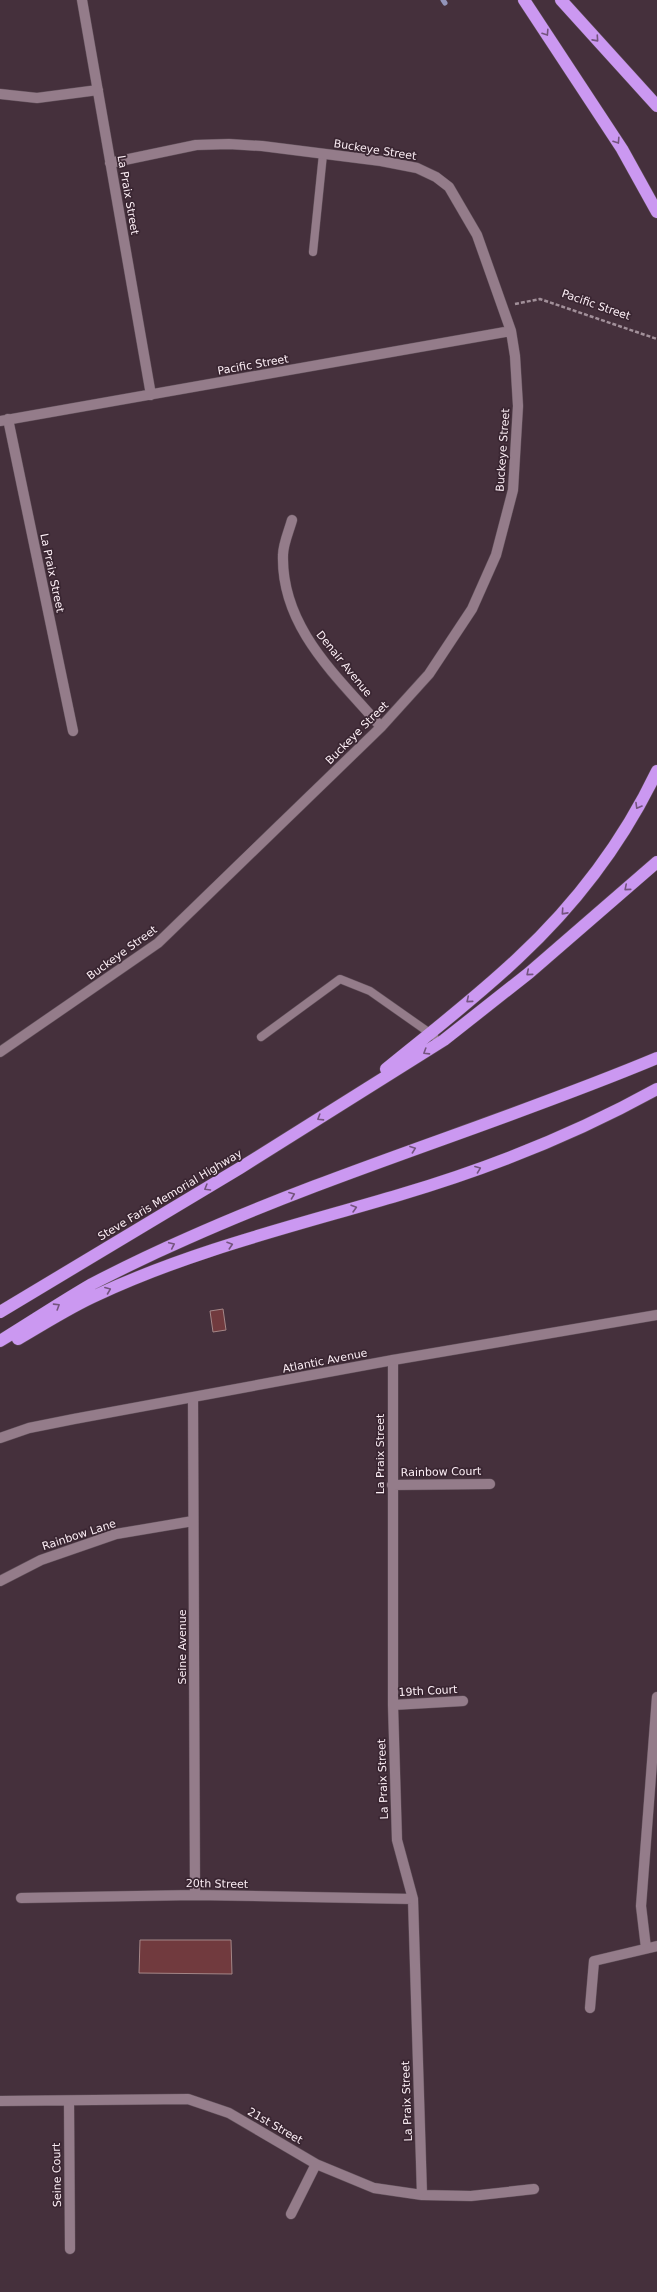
<svg xmlns="http://www.w3.org/2000/svg" width="657" height="2292" viewBox="0 0 657 2292" font-family="'DejaVu Sans',sans-serif">
<style>
.lines{fill:none;stroke-linecap:round;stroke-linejoin:round}
.stream{stroke:#9294b9;stroke-width:5}
.building{fill:#713a3e;stroke:#a48687}
.service-casing{stroke:#61505a;stroke-width:9}
.minor-casing{stroke:#61505a;stroke-width:11}
.tertiary-casing{stroke:#61505a;stroke-width:11}
.motorway-casing{stroke:#61505a;stroke-width:13}
.path{stroke:#a2909a;stroke-width:2.5;stroke-dasharray:4 2;stroke-linecap:butt}
.service{stroke:#947c8a;stroke-width:8}
.minor{stroke:#947c8a;stroke-width:10}
.tertiary{stroke:#947c8a;stroke-width:10}
.motorway{stroke:#cb98f1;stroke-width:12}
.oneway{stroke:#74547e}
.labels{text-anchor:middle;dominant-baseline:central;stroke-width:3.5;stroke-linejoin:round;paint-order:stroke}
.street-label{font-size:11px;fill:#fceef5;stroke:#3a2632}
</style>
<rect width="100%" height="100%" fill="#45303c"/>
<g class="lines">
<path class="stream" d="M443 0 445 3"/>
</g>
<path class="building" d="M223 1309 226 1330 213 1332 210 1311Z
M140 1940H231L232 1974 139 1973Z"/>
<g class="lines">
<defs>
<path id="service" d="M313 252 323 154
M261 1037 340 979 370 991 434 1036"/>
<path id="minor" d="M82 0 151 395
M0 94 37 98 98 90
M8 419 73 731
M0 421 511 331
M292 520C289 531 283 544 283 555 281 628 338 677 381 727
M0 1052 158 943 381 727 429 674 472 609 496 555 513 490 518 406 515 356 511 331 477 235 449 187 436 177 417 168 381 161 262 146 229 144 196 145 110 163
M393 1360V1705L397 1840 413 1899 422 2195
M193 1398 195 1895
M392 1485 490 1484
M0 1581 41 1560 116 1534 193 1521
M393 1705 463 1701
M21 1898 195 1895 413 1899
M646 1948 641 1906 657 1697
M590 2008 594 1961 657 1946
M0 2101 188 2099 229 2113 316 2164 374 2188 422 2195 471 2196 534 2189
M69 2101 70 2249
M291 2214 316 2164"/>
<path id="tertiary" d="M0 1438 29 1428 74 1419 393 1360 657 1315"/>
<path id="motorway" d="M524 0 622 149 657 212
M561 0 657 106
M386 1069C430 1033 477 997 518 958 575 905 623 842 657 771
M0 1312 240 1168 444 1040 529 973 657 862
M18 1339C44 1324 70 1307 97 1295 193 1250 298 1225 399 1195 487 1169 576 1134 657 1089
M0 1341C31 1322 61 1302 92 1284 123 1268 154 1253 186 1239 340 1170 502 1123 657 1058"/>
</defs>
<use href="#service" class="service-casing"/>
<use href="#minor" class="minor-casing"/>
<use href="#tertiary" class="tertiary-casing"/>
<use href="#motorway" class="motorway-casing"/>
<path class="path" d="M515 304 540 299 657 339"/>
<use href="#service" class="service"/>
<use href="#minor" class="minor"/>
<use href="#tertiary" class="tertiary"/>
<use href="#motorway" class="motorway"/>
</g>
<defs><path id="oneway-chevron" d="M-2-3.5L2.5 0L-2 3.5" fill="none" stroke-width="1.6" stroke-linecap="round" stroke-linejoin="round"/></defs>
<g class="oneway">
<use href="#oneway-chevron" transform="translate(546 33) rotate(57)"/>
<use href="#oneway-chevron" transform="translate(596 39) rotate(48)"/>
<use href="#oneway-chevron" transform="translate(617 141) rotate(57)"/>
<use href="#oneway-chevron" transform="translate(638 806) rotate(120)"/>
<use href="#oneway-chevron" transform="translate(627 888) rotate(139)"/>
<use href="#oneway-chevron" transform="translate(564 912) rotate(132)"/>
<use href="#oneway-chevron" transform="translate(529 973) rotate(140)"/>
<use href="#oneway-chevron" transform="translate(469 1000) rotate(140)"/>
<use href="#oneway-chevron" transform="translate(426 1052) rotate(148)"/>
<use href="#oneway-chevron" transform="translate(320 1118) rotate(148)"/>
<use href="#oneway-chevron" transform="translate(413 1149) rotate(-20)"/>
<use href="#oneway-chevron" transform="translate(478 1169) rotate(-21)"/>
<use href="#oneway-chevron" transform="translate(207 1188) rotate(149)"/>
<use href="#oneway-chevron" transform="translate(292 1195) rotate(-21)"/>
<use href="#oneway-chevron" transform="translate(354 1208) rotate(-16)"/>
<use href="#oneway-chevron" transform="translate(172 1245) rotate(-25)"/>
<use href="#oneway-chevron" transform="translate(230 1245) rotate(-18)"/>
<use href="#oneway-chevron" transform="translate(108 1290) rotate(-22)"/>
<use href="#oneway-chevron" transform="translate(57 1306) rotate(-32)"/>
</g>
<g class="labels">
<g class="street-label">
<text transform="translate(375 150) rotate(9)">Buckeye Street</text>
<text transform="translate(128 195) rotate(80)">La Praix Street</text>
<text transform="translate(596 305) rotate(19)">Pacific Street</text>
<text transform="translate(253 365) rotate(-10)">Pacific Street</text>
<text transform="translate(503 450) rotate(-86)">Buckeye Street</text>
<text transform="translate(52 573) rotate(78)">La Praix Street</text>
<text transform="translate(344 664) rotate(51)">Denair Avenue</text>
<text transform="translate(357 733) rotate(-45)">Buckeye Street</text>
<text transform="translate(122 953) rotate(-36)">Buckeye Street</text>
<text transform="translate(170 1195) rotate(-31)">Steve Faris Memorial Highway</text>
<text transform="translate(325 1361) rotate(-11)">Atlantic Avenue</text>
<text transform="translate(380 1454) rotate(-90)">La Praix Street</text>
<text transform="translate(441 1472) rotate(-1)">Rainbow Court</text>
<text transform="translate(79 1535) rotate(-18)">Rainbow Lane</text>
<text transform="translate(182 1647) rotate(-90)">Seine Avenue</text>
<text transform="translate(428 1691) rotate(-3)">19th Court</text>
<text transform="translate(383 1779) rotate(-92)">La Praix Street</text>
<text transform="translate(217 1884) rotate(1)">20th Street</text>
<text transform="translate(407 2101) rotate(-92)">La Praix Street</text>
<text transform="translate(275 2126) rotate(30)">21st Street</text>
<text transform="translate(57 2175) rotate(-91)">Seine Court</text>
</g>
</g>
</svg>
